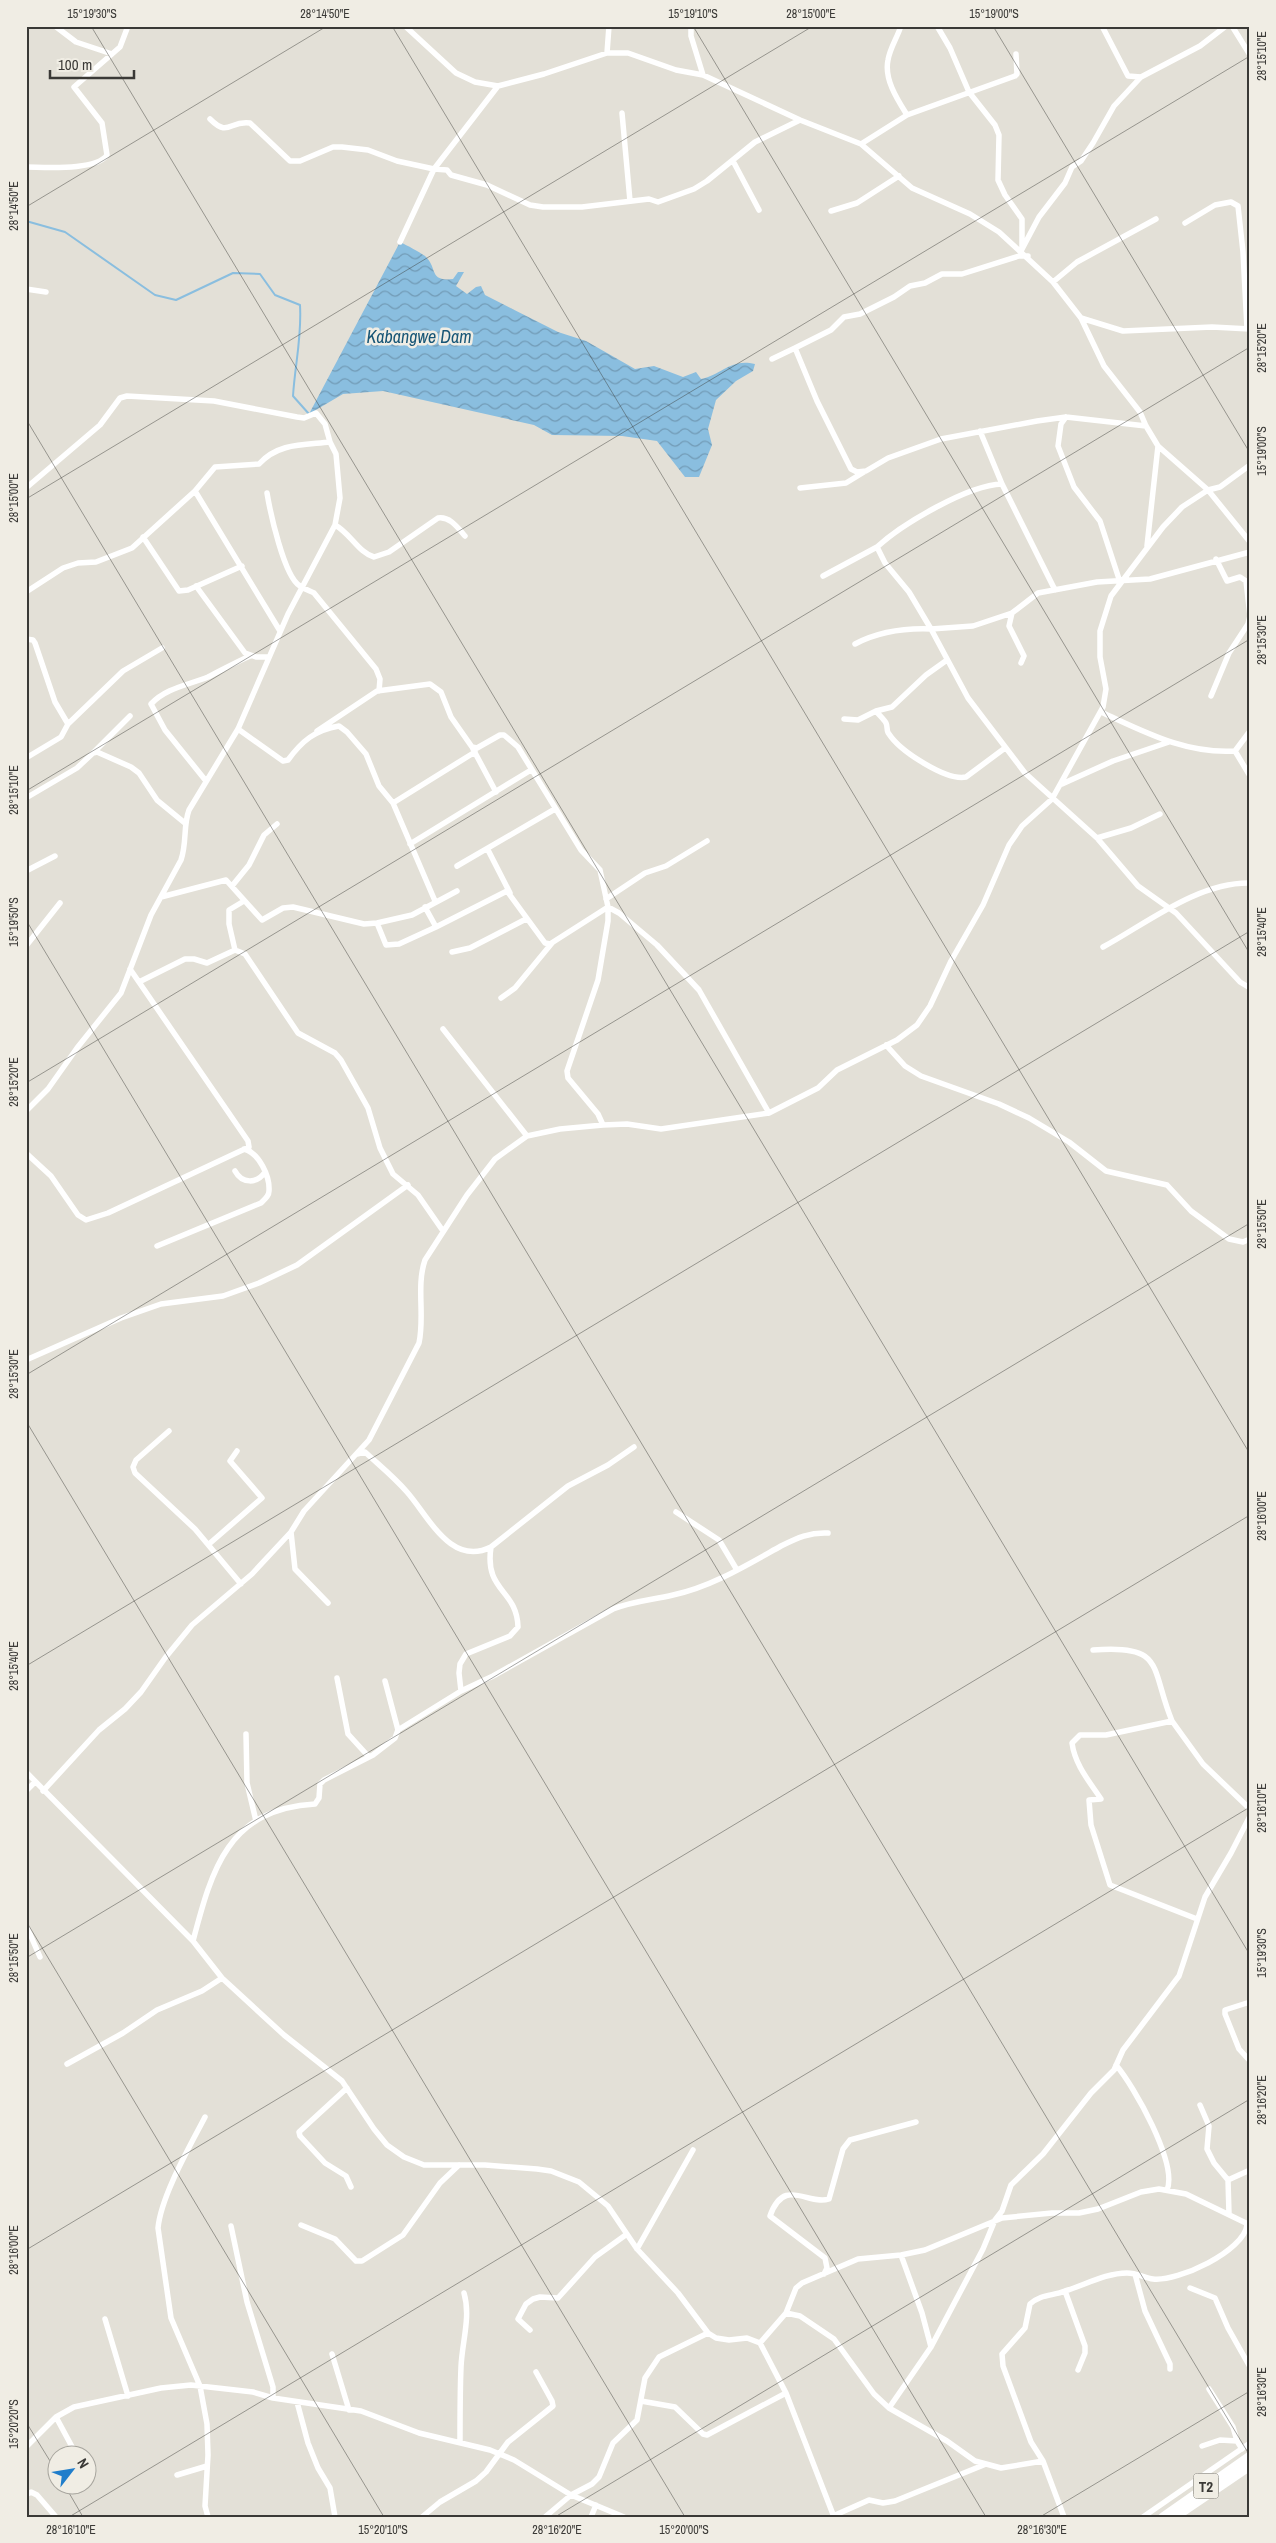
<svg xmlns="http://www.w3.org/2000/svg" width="1276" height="2543" viewBox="0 0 1276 2543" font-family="'Archivo Narrow',sans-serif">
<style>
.water{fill:url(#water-waves)}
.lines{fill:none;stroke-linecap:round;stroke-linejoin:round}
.stream{stroke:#8abedf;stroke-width:2}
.street{stroke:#fff;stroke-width:5.5}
.primary{stroke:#fff;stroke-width:9}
.ticks{fill:none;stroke:#3a3936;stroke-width:1;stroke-opacity:0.45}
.labels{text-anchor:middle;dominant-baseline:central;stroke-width:5;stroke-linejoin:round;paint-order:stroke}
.shield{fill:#f0ede4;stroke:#716f6a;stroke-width:1}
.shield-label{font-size:15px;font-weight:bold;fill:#3a3936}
.water-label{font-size:18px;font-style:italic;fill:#185676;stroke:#f0ede4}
.neatline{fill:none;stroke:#3a3936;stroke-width:2}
.ticks-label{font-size:12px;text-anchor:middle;fill:#3a3936}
</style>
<defs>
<pattern id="water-waves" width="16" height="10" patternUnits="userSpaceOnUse" patternTransform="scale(1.25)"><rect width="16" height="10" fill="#8abedf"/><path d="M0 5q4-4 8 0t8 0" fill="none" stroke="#729bb6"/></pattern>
</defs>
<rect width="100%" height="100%" fill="#e3e0d7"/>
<path class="water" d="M400 242C408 246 418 251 425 256 438 267 428 282 453 279L458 272H464L456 286 467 294 476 287 481 286 485 295 558 332 586 341 635 369 654 366 683 377 696 372 701 379C723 374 731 358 755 364L753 371 736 381 716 400 708 429 712 445 699 477H685L657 441 622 436 552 435 534 425 383 391 343 394 309 414Z"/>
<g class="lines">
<path class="stream" d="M26 221 65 232 155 295 176 300 233 273 260 274 275 295 300 305C302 337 295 364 293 396L309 414"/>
<path class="street" d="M55 26 76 42 112 54
M405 26 456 73 475 82 498 86 544 74 607 53H628L676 70 703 75 800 120 861 144 912 188 970 214 999 232 1053 282 1081 318 1104 366 1140 412 1146 426 1158 446 1208 490 1250 542
M691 26V36L703 75
M901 26C897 38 890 48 888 60 884 79 897 99 907 115
M937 26 950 48 969 92 995 125 999 135 998 180 1005 195 1022 219V249
M1102 26 1128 76 1141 77
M1232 26 1250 55
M607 53 609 26
M622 113 630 201
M210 119C229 138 229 120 250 123L290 161H300L333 147H342L368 150 397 161 434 169 447 170 451 175 487 185 530 205 543 207H582L649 199 658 202 694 189 707 181 755 142 800 120
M861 144 907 115 1015 76 1017 74 1016 54
M733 161 759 210
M26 167C45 167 96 171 107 155L102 123 74 87 120 47 128 26
M831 211 857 203 899 176
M1185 223 1215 205 1231 202 1238 206 1243 252 1247 328 1250 327
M400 242 434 169 498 86
M1021 251 1039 217 1065 183 1072 167 1081 161 1093 143 1114 106 1141 77 1200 46 1226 26
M1028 256H1019L962 274H942L925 283 910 286 894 297 860 314 844 317 831 330 795 348 817 401 851 469 857 472 866 471 888 458 941 439 1037 421 1066 417 1146 426
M1053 282 1077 262 1156 219
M26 289 46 292
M1081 318 1123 331 1212 327 1250 329
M772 359 795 348
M1066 417 1061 424 1058 446 1074 487 1100 521 1119 579
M980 431 1002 484 1055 590
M26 488 100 425 120 398 127 396 214 401 297 417 304 418 316 413 325 424 330 442 336 454 340 498 335 525 288 614 238 729 189 810C183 826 187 843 181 860L151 915 121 993 77 1048 48 1089 26 1111
M800 488 846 483 864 472
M195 491 280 631
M267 493C270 511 284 577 300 586 304 589 310 591 314 593L376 669 380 679 379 691
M335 525C350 533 359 553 374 557L389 552 438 518C450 516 458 528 465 536
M143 537 179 591 188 590 242 566
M1147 546 1158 446
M1250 552 1150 579 1097 582 1038 593 1012 613 973 626 931 629 968 698 1025 773 1097 838 1138 886 1176 913 1240 982 1250 988
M1216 559 1227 581 1240 577 1246 581 1250 616
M823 576 877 547
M196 586 245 653 256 657H269
M26 592 63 568 78 563 96 562 132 548 195 491 215 467 259 464C278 443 303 445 330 442
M1012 613 1009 626 1024 656 1021 663
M26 639 33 640 35 643 55 702 68 724 61 737 26 758
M855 644C878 632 905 628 931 629L909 592 885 563 877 547C902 524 968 485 1002 484
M947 660 926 675 892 707 876 711C879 715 884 719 886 723 888 727 886 731 889 734 900 751 946 781 966 777L1005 748
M1211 696 1229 653 1248 624 1250 616
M1101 712C1145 732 1185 754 1235 751L1250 731
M844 719 858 720 876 711
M68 724 123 671 162 648
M238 729 283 761 288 760C302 741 315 730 339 726L347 732 366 754 379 786 393 803 435 901
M317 731 377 691 430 684 441 692 451 717 472 747 477 748 500 735H504L518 747 581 850 600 870 608 907V921L598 980 567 1071 568 1078 598 1114 603 1125
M473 749 496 792
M1235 751 1250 776
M93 753 130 716
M206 781 165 730 151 704C166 688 188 685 208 677 222 670 236 662 250 656
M1062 784 1113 761 1169 742
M26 798 77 768 93 753 97 752 131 767 139 773 157 800 185 823
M393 803 475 752
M1097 838 1131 828 1160 814
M410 844 531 770
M488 850 510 893
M457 866 555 809
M26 871 55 856
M232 886 249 865 264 835 277 824
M161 897 226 880 262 920 283 908 293 907 364 924 377 923 412 915 457 891
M606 899 645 873 666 866 707 841
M425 907 436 927
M377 923 386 945 399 944 436 927 507 891 545 943 550 944 608 907 619 913 657 945 699 990 769 1113
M26 946 60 903
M1103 947C1147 923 1198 882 1250 883
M235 950 229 924V910L244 901
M452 952 470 948 526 919
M139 982 185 959H194L207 963 235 950 245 954 298 1033 335 1053 341 1060 368 1108 380 1148 393 1174 418 1195 443 1231
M501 998 515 988 552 943
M443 1029 527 1136
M886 1045 905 1066 921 1076 999 1104 1029 1118 1069 1142 1106 1171 1167 1185 1191 1211 1229 1239 1243 1242 1250 1239
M26 1153 51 1176 78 1215 86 1220 108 1213 249 1147 248 1141 130 969
M235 1171C242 1184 257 1184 265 1172
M157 1246 261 1203C265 1199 269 1196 269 1191 270 1176 259 1153 244 1149
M26 1360 121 1318 161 1304 223 1296 259 1283 297 1265 408 1185
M169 1431 136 1460 133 1467 135 1473 195 1529 241 1584
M357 1454 365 1452C379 1465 394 1477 407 1492 429 1517 451 1567 491 1547L568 1486 608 1465 634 1447
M676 1512 719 1540 737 1570
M291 1532 295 1569 328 1603
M209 1544 262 1498 230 1461 237 1451
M1093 1650C1166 1644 1150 1668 1172 1721
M337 1678 348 1734 369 1757
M385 1681 398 1730
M461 1691 459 1673 460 1664 466 1654 510 1636 518 1627C517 1589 484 1592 491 1547
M246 1734 247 1783 256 1821
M26 1772 193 1941 222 1978 284 2035 342 2081 374 2129 387 2145 404 2157 424 2165H485L537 2169 551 2171 579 2182 608 2206 637 2249 678 2293 708 2333 716 2338 729 2340 747 2338 760 2343 786 2393 834 2517
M26 1791 35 1782
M43 1791 99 1730 125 1709 141 1692 165 1658 192 1625 252 1574 291 1532 304 1511 369 1440 419 1343C425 1316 416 1286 425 1260L467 1195 495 1159 527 1136 560 1129 603 1125 627 1124 661 1129 769 1113 818 1088 837 1070 897 1040 917 1025 930 1006 951 961 983 905 1009 845 1022 826 1052 799 1103 707 1106 689 1100 657V631L1111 596 1163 527 1182 507 1208 490 1220 487 1250 465
M1197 1919 1110 1885 1091 1825 1089 1800 1101 1799C1089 1781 1075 1765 1072 1743L1080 1735H1106L1172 1721 1203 1764 1250 1809
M26 1925 40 1957
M193 1941C212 1869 228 1809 315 1804L319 1798 320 1784 324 1780 373 1755 395 1738 398 1730 461 1691 493 1676 613 1609C633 1601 652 1600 673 1595 711 1587 747 1565 781 1546 797 1538 810 1532 828 1533
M1250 2002 1225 2010V2014L1239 2049 1250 2061
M67 2064 123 2033 157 2010 202 1991 222 1978
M1116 2065C1134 2086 1178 2164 1167 2190
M347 2088 299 2132 300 2136 325 2163 346 2176 351 2187
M1200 2105 1209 2126 1207 2149 1214 2163 1228 2180 1229 2214
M205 2117C190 2146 161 2196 158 2228L171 2318 200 2386 207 2424 208 2455 205 2506 208 2517
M1228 2180 1250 2170
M301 2225 335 2239 356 2261H362L403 2235 440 2183 459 2165
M231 2226 247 2302 273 2387V2398
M637 2249 693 2150
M901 2255 922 2313 931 2347
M824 2274 827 2268 825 2258 770 2216C784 2176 808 2206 829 2199L843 2149 850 2140 916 2122
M1135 2274 1145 2311 1170 2364V2369
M1190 2288 1215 2298 1228 2328 1250 2367
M1065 2291 1085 2346V2353L1078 2370
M786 2313 800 2316 834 2339 874 2394 889 2408 947 2441 975 2461 1001 2468 1043 2461
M105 2319 128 2396
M530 2330 518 2319 526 2304 533 2299 540 2297 558 2298 595 2257 627 2234
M760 2343 786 2313 796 2288 802 2283 858 2259 901 2255 925 2250 1002 2218 1052 2213H1079L1098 2209 1141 2192 1159 2189 1186 2194 1250 2225
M332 2354 349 2410
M1209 2389 1233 2427 1237 2441
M641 2401 675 2407 703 2434 707 2435 786 2393
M297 2402 308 2443 318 2468 330 2488 335 2517
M889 2408 931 2347 983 2249 995 2220 1002 2211 1011 2185 1043 2154 1091 2093 1114 2070 1123 2050 1179 1976 1205 1897 1231 1853 1250 1816
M56 2417 77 2456
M460 2441C460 2417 460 2392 461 2367 462 2342 471 2317 464 2293
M1202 2446 1220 2440 1237 2441 1242 2449
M26 2447 56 2417 74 2407 161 2388 191 2385 253 2392 273 2398 361 2411 419 2433 490 2450 514 2460 571 2495 624 2517
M88 2469 92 2473
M177 2475 207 2466
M26 2495 31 2492 37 2495 56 2517
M833 2516 869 2500 883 2503 895 2501 986 2464
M422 2517 440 2502 476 2481 486 2472 508 2442 553 2406 552 2401 536 2372
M545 2517 571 2495 592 2484 599 2477 613 2443 637 2420 645 2378 659 2357 708 2333
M591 2517 596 2505
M1064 2517 1043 2461 1031 2442 1003 2366 1002 2354 1025 2328 1030 2304C1041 2294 1053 2296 1065 2291 1085 2285 1106 2273 1127 2273 1137 2273 1145 2278 1153 2279 1178 2282 1244 2251 1247 2225
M1143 2517 1250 2443"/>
<path class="primary" d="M1163 2517 1250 2456
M1175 2517 1250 2466"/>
</g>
<path class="ticks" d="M91 26 1250 1955M392 26 1250 1454M693 26 1250 954M993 26 1250 453M26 207 327 26M26 419 1250 2456M26 499 813 26M26 791 1250 56M26 920 986 2517M26 1083 1250 347M26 1375 1250 639M26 1421 685 2517M26 1666 1250 931M26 1921 384 2517M26 1958 1250 1223M26 2250 1250 1515M26 2422 58 2474M65 2486 83 2517M69 2517 1250 1807M555 2517 1250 2099M1040 2517 1250 2391"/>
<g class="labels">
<rect class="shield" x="1193.5" y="2473.5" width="25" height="25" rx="4"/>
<g class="shield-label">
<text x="1206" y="2486">T2</text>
</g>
<g class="water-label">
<text x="419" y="336">Kabangwe Dam</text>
</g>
</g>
<rect width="1276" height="2543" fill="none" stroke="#f0ede4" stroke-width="55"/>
<g transform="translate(72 2470) rotate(59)"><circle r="24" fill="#f0ede4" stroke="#a7a59e"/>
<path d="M0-4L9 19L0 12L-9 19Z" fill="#207ecb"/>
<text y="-8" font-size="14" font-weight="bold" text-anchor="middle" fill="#3a3936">N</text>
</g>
<path d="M50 70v8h84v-8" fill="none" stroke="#3a3936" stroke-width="2.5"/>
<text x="58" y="70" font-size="15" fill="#3a3936" stroke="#f0ede4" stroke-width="4" paint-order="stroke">100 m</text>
<rect x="28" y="28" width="1220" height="2488" class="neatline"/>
<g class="ticks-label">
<text x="92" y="18">15°19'30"S</text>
<text x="325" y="18">28°14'50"E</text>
<text x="693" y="18">15°19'10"S</text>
<text x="811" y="18">28°15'00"E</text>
<text x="994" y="18">15°19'00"S</text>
<text transform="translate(1262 56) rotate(-90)" y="4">28°15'10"E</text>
<text transform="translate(14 206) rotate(-90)" y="4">28°14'50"E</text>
<text transform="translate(1262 348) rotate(-90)" y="4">28°15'20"E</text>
<text transform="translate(1262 451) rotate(-90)" y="4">15°19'00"S</text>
<text transform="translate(14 498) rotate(-90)" y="4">28°15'00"E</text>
<text transform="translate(1262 640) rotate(-90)" y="4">28°15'30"E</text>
<text transform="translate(14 790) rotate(-90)" y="4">28°15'10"E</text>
<text transform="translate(14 922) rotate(-90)" y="4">15°19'50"S</text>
<text transform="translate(1262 932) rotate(-90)" y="4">28°15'40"E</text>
<text transform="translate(14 1082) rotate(-90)" y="4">28°15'20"E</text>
<text transform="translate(1262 1224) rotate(-90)" y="4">28°15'50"E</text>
<text transform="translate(14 1374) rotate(-90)" y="4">28°15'30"E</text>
<text transform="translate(1262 1516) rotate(-90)" y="4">28°16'00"E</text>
<text transform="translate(14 1666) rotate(-90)" y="4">28°15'40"E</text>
<text transform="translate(1262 1808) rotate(-90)" y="4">28°16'10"E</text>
<text transform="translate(1262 1953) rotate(-90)" y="4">15°19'30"S</text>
<text transform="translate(14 1958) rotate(-90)" y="4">28°15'50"E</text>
<text transform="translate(1262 2100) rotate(-90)" y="4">28°16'20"E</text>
<text transform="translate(14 2250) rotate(-90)" y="4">28°16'00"E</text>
<text transform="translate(1262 2392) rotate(-90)" y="4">28°16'30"E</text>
<text transform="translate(14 2424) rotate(-90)" y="4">15°20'20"S</text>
<text x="71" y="2534">28°16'10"E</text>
<text x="383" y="2534">15°20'10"S</text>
<text x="557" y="2534">28°16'20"E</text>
<text x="684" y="2534">15°20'00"S</text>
<text x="1042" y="2534">28°16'30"E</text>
</g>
</svg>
